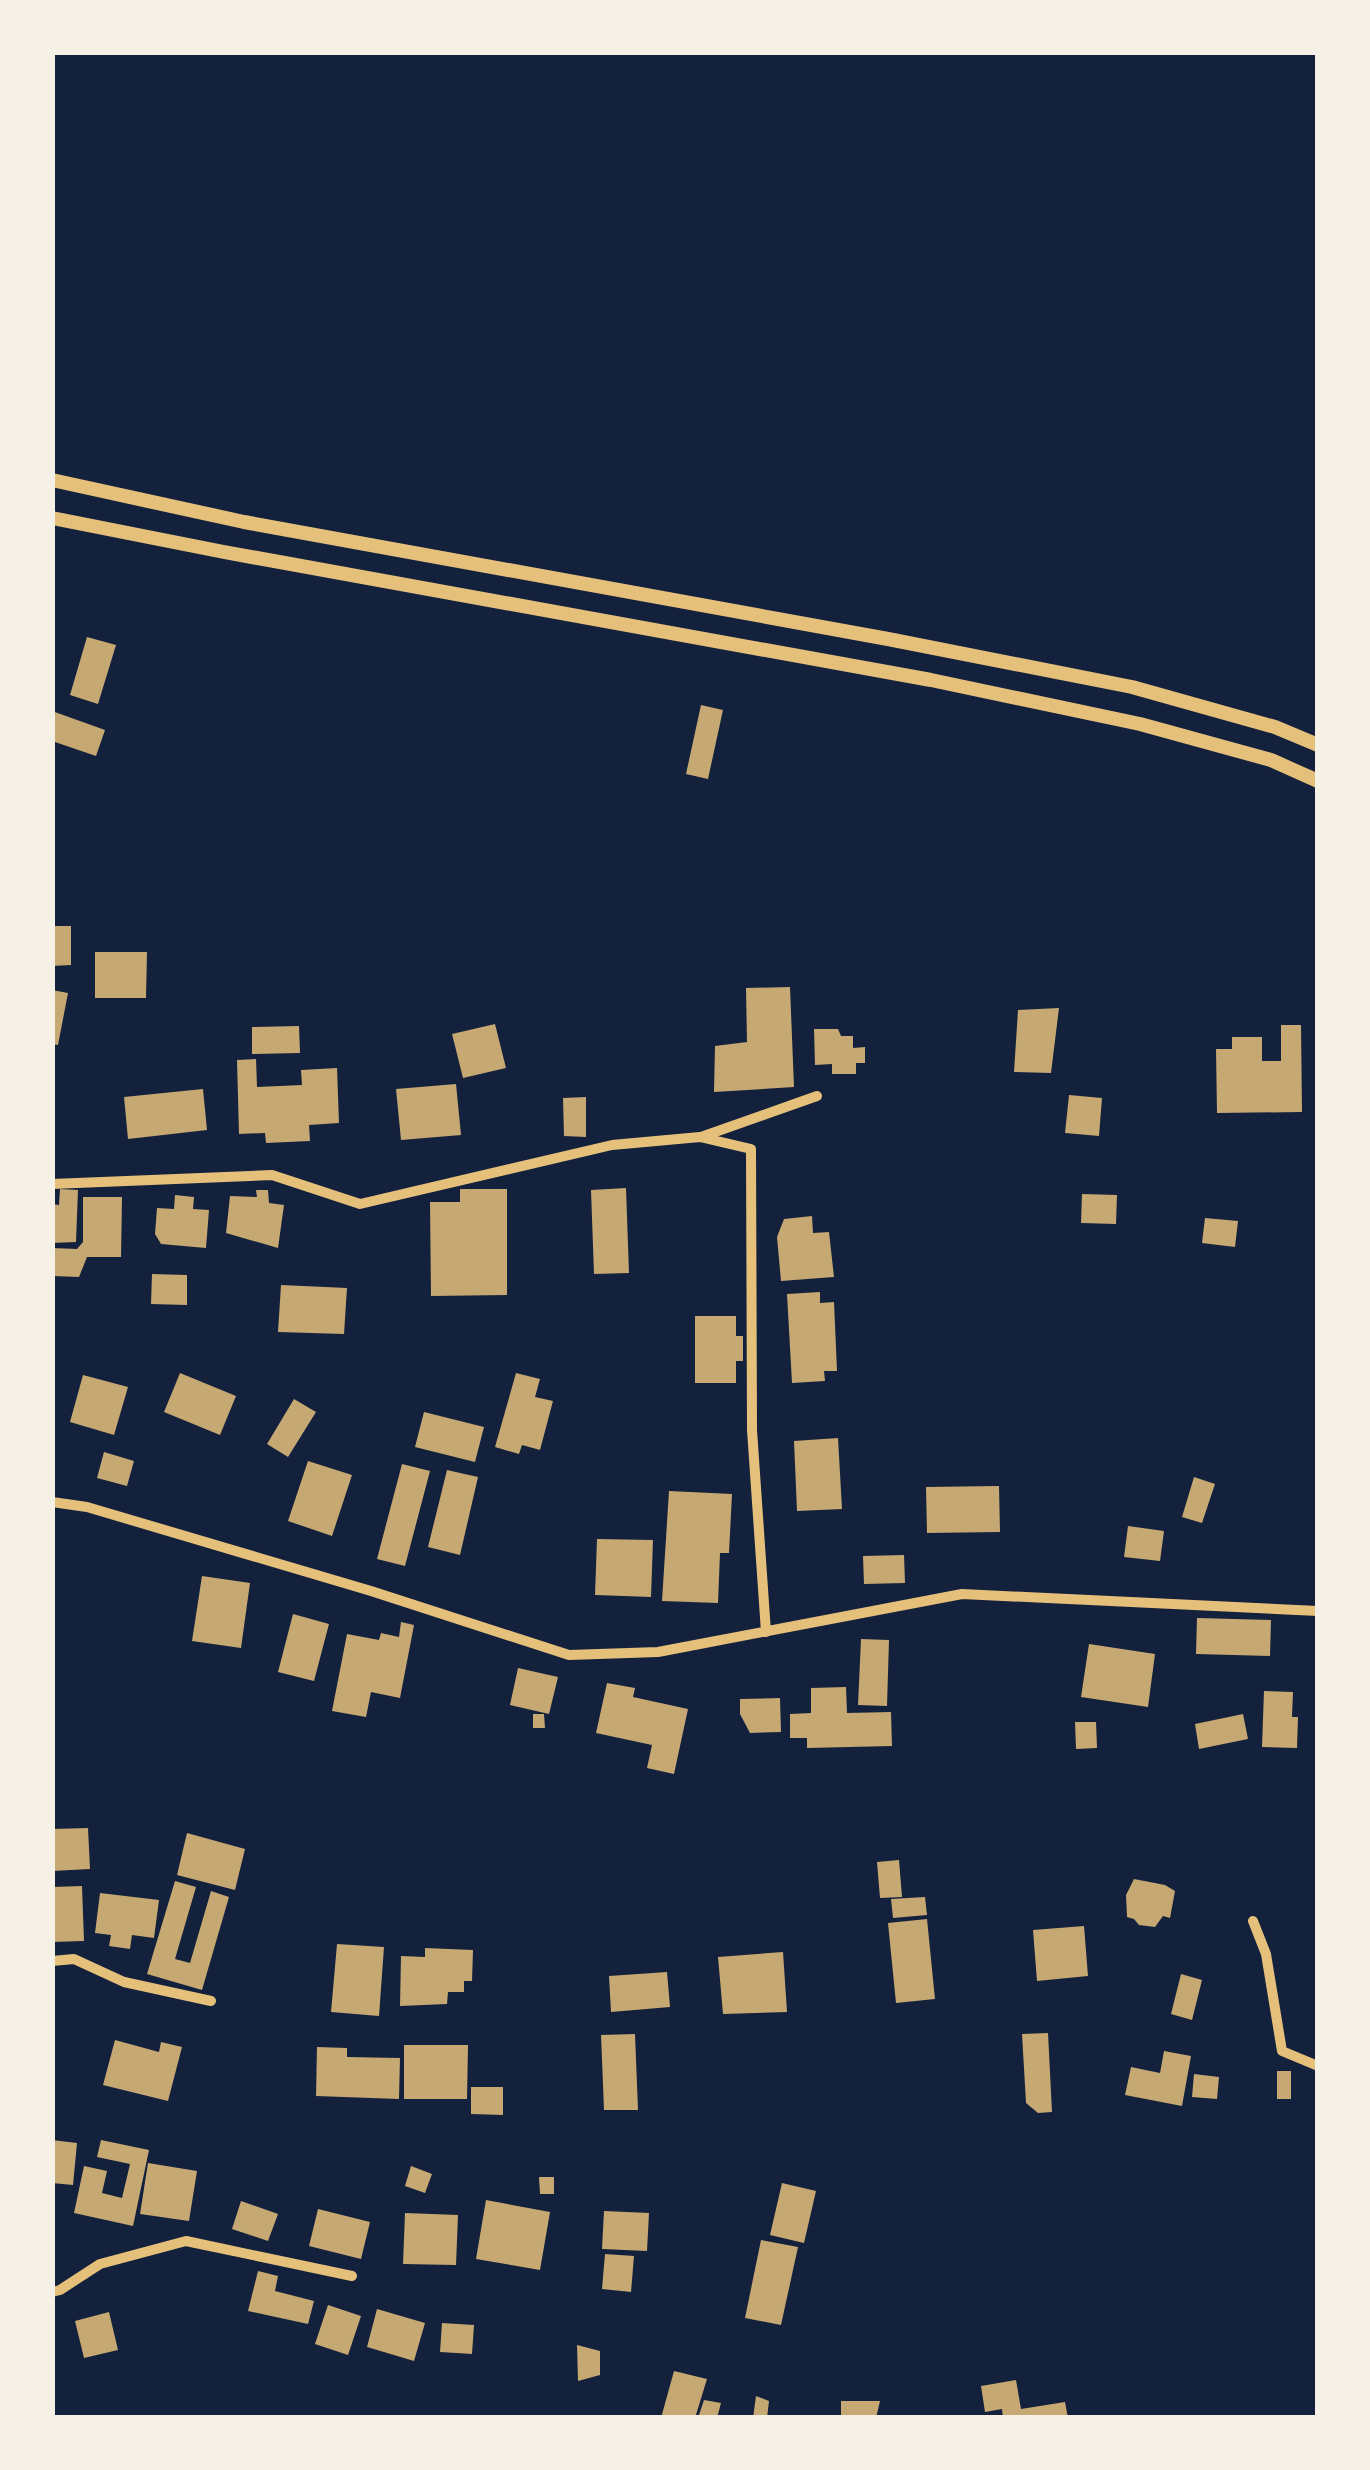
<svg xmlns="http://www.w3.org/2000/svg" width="1370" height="2470" viewBox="0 0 1370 2470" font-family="Manrope,sans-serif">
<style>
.building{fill:#c6a872}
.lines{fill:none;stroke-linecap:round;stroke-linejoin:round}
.minor{stroke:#e5c07b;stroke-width:10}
.secondary{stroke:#e5c07b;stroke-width:14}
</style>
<rect width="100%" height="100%" fill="#14213d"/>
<path class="building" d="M87 637 116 645 98 704 70 695Z
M701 705 723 710 708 779 686 774Z
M52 711 105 730 96 756 52 741Z
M52 926H71V965L52 966Z
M95 952H147L146 998H95Z
M790 987 794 1087 714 1092 715 1046 747 1042 746 988Z
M52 990 68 993 58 1045 52 1044Z
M1059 1008 1051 1073 1014 1072 1018 1010Z
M495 1024 506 1068 463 1078 452 1034Z
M1281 1025H1301L1302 1112 1217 1113 1216 1049H1232V1037H1262V1061H1281Z
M299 1026 300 1053 252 1054V1027Z
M814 1029H838L841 1036H853V1048L865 1047V1063H856V1074H832V1064L815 1065Z
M256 1059 257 1087 302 1085 301 1070 337 1068 339 1123 309 1125 310 1141 266 1143 265 1133 239 1134 237 1060Z
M456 1084 461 1135 401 1140 396 1089Z
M203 1089 207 1130 128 1139 124 1097Z
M1069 1095 1102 1098 1099 1136 1065 1133Z
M586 1097V1137L564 1136 563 1098Z
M626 1188 629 1273 594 1274 591 1190Z
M60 1189 78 1190 76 1242 52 1243V1204L59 1205Z
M460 1189H507V1295L431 1296 430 1202H460Z
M256 1190H268L269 1203 284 1205 278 1248 226 1233 230 1196 257 1197Z
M1082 1194 1117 1195 1116 1224 1081 1223Z
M175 1195 194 1197 193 1209 209 1210 206 1248 161 1244 155 1234 157 1208 174 1209Z
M83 1197H122L121 1257H87L79 1277 52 1276V1248L77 1249 83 1242Z
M812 1216 813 1233 829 1232 834 1277 781 1281 777 1237 784 1219Z
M1205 1218 1238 1221 1235 1247 1202 1243Z
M152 1274 187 1275V1305L151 1304Z
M281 1285 347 1288 344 1334 278 1332Z
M820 1292V1303L834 1302 837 1371H824L825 1381 792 1383 787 1294Z
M695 1316H736V1336H743V1361H736V1383H695Z
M180 1373 236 1396 220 1435 164 1412Z
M516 1373 540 1379 535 1397 553 1401 540 1450 522 1445 519 1454 495 1447Z
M83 1375 128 1387 114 1435 70 1422Z
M294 1399 316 1412 288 1457 267 1444Z
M424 1412 484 1427 475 1462 415 1447Z
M838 1438 842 1509 797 1511 794 1441Z
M104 1452 134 1461 127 1486 97 1478Z
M308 1461 352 1475 332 1536 288 1521Z
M402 1464 430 1471 405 1566 377 1559Z
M447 1470 478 1477 460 1555 428 1547Z
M1194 1477 1215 1484 1202 1523 1182 1517Z
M999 1486 1000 1532 927 1533 926 1487Z
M669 1491 732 1494 729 1553H720L718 1603 662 1601Z
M1128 1526 1164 1531 1160 1561 1124 1557Z
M597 1539 653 1540 651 1597 595 1595Z
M904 1555 905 1583 864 1584 863 1556Z
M202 1576 250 1583 241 1648 192 1641Z
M293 1614 329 1624 314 1681 278 1672Z
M1197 1618 1271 1620 1270 1656 1196 1654Z
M401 1622 414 1625 400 1698 371 1692 366 1717 332 1711 347 1634 379 1640 381 1633 399 1637Z
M861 1639 889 1640 887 1706 858 1705Z
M1089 1644 1155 1654 1148 1707 1081 1697Z
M518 1668 558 1677 549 1714 510 1705Z
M607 1683 635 1688 633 1697 688 1709 674 1774 647 1768 652 1745 596 1733Z
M846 1687 847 1713 891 1712 892 1746 807 1748V1738H790V1714L811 1713V1688Z
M1264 1691 1293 1692 1292 1717H1298L1297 1748 1262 1747Z
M780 1698 781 1732 750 1733 740 1714V1699Z
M533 1714H544L545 1728H533Z
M1243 1714 1248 1739 1199 1749 1195 1724Z
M1075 1722H1096L1097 1748 1076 1749Z
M88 1828 90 1869 52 1871V1829Z
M187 1833 245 1849 235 1890 177 1875Z
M899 1860 902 1897 880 1898 877 1862Z
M1134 1879 1165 1885 1175 1891 1170 1918 1163 1916 1155 1927 1139 1925 1134 1919 1127 1917 1126 1895Z
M175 1881 196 1887 175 1959 190 1963 211 1891 229 1897 202 1990 147 1974Z
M82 1886 84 1941 52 1942V1887Z
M100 1893 159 1900 154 1938 132 1935 130 1949 109 1946 111 1935 95 1933Z
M925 1897 927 1915 893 1918 891 1899Z
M927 1919 935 1999 896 2003 888 1923Z
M1084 1926 1088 1976 1037 1981 1033 1930Z
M337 1944 384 1947 379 2016 331 2012Z
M425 1948 473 1950 472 1981H464V1992H448L447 2004 400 2006 401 1956 425 1957Z
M783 1952 787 2012 723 2014 718 1957Z
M667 1972 670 2007 611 2012 609 1976Z
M1181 1974 1202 1980 1192 2020 1171 2014Z
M1048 2033 1052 2112 1038 2113 1026 2103 1022 2034Z
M635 2034 638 2110H604L601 2035Z
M115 2040 159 2052 161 2042 182 2047 168 2101 103 2085Z
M404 2045H468L467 2099H404Z
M317 2047 347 2048V2057L400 2058 399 2099 316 2096Z
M1164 2051 1191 2056 1182 2106 1125 2095 1131 2067 1160 2073Z
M1277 2071H1291V2099H1277Z
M1194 2074 1219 2077 1217 2099 1192 2097Z
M471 2087H503V2115L471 2114Z
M52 2140 77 2143 73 2185 52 2183Z
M101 2140 149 2150 133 2226 74 2213 84 2166 107 2171 102 2193 122 2198 130 2164 97 2157Z
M148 2163 197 2171 189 2221 140 2214Z
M411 2166 432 2174 425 2193 405 2186Z
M539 2177H554V2194H540Z
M782 2183 816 2191 804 2243 770 2235Z
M486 2200 550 2212 540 2270 476 2259Z
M241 2201 278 2214 268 2241 232 2229Z
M318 2209 370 2222 361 2259 309 2246Z
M604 2211 649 2213 647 2251 602 2249Z
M405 2213 458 2215 456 2265 403 2264Z
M761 2240 798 2247 781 2325 745 2318Z
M605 2254 634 2256 631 2292 602 2289Z
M258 2271 278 2276 275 2291 314 2301 308 2324 248 2311Z
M328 2305 361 2316 348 2355 315 2344Z
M377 2309 425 2323 414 2361 367 2347Z
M109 2312 118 2350 84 2358 75 2321Z
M442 2323 474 2325 472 2354 440 2352Z
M577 2345 600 2351V2375L578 2381Z
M674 2371 707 2379 695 2418H661Z
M1016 2380 1021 2409 1065 2402 1068 2418H1003L1002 2409 985 2412 981 2386Z
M756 2396 769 2401 767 2418H753Z
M704 2400 721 2403 717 2418H698Z
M841 2401H880L876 2418H841Z"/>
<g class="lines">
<path class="minor" d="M701 1137 817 1096
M52 1184 272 1175 360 1204 612 1145 700 1137 751 1149 752 1430 766 1632
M52 1502 87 1507 371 1591 569 1655 658 1652 962 1594 1318 1611
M1253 1921 1266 1954 1282 2051 1318 2066
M52 1961 74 1959 124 1982 211 2001
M52 2292 60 2290 100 2264 186 2241 352 2276"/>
<path class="secondary" d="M52 480 244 522 888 639 1132 687 1275 727 1318 745
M52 518 224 552 931 680 1140 724 1271 760 1318 781"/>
</g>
<rect width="1370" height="2470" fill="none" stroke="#f6f1e7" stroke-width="110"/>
</svg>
